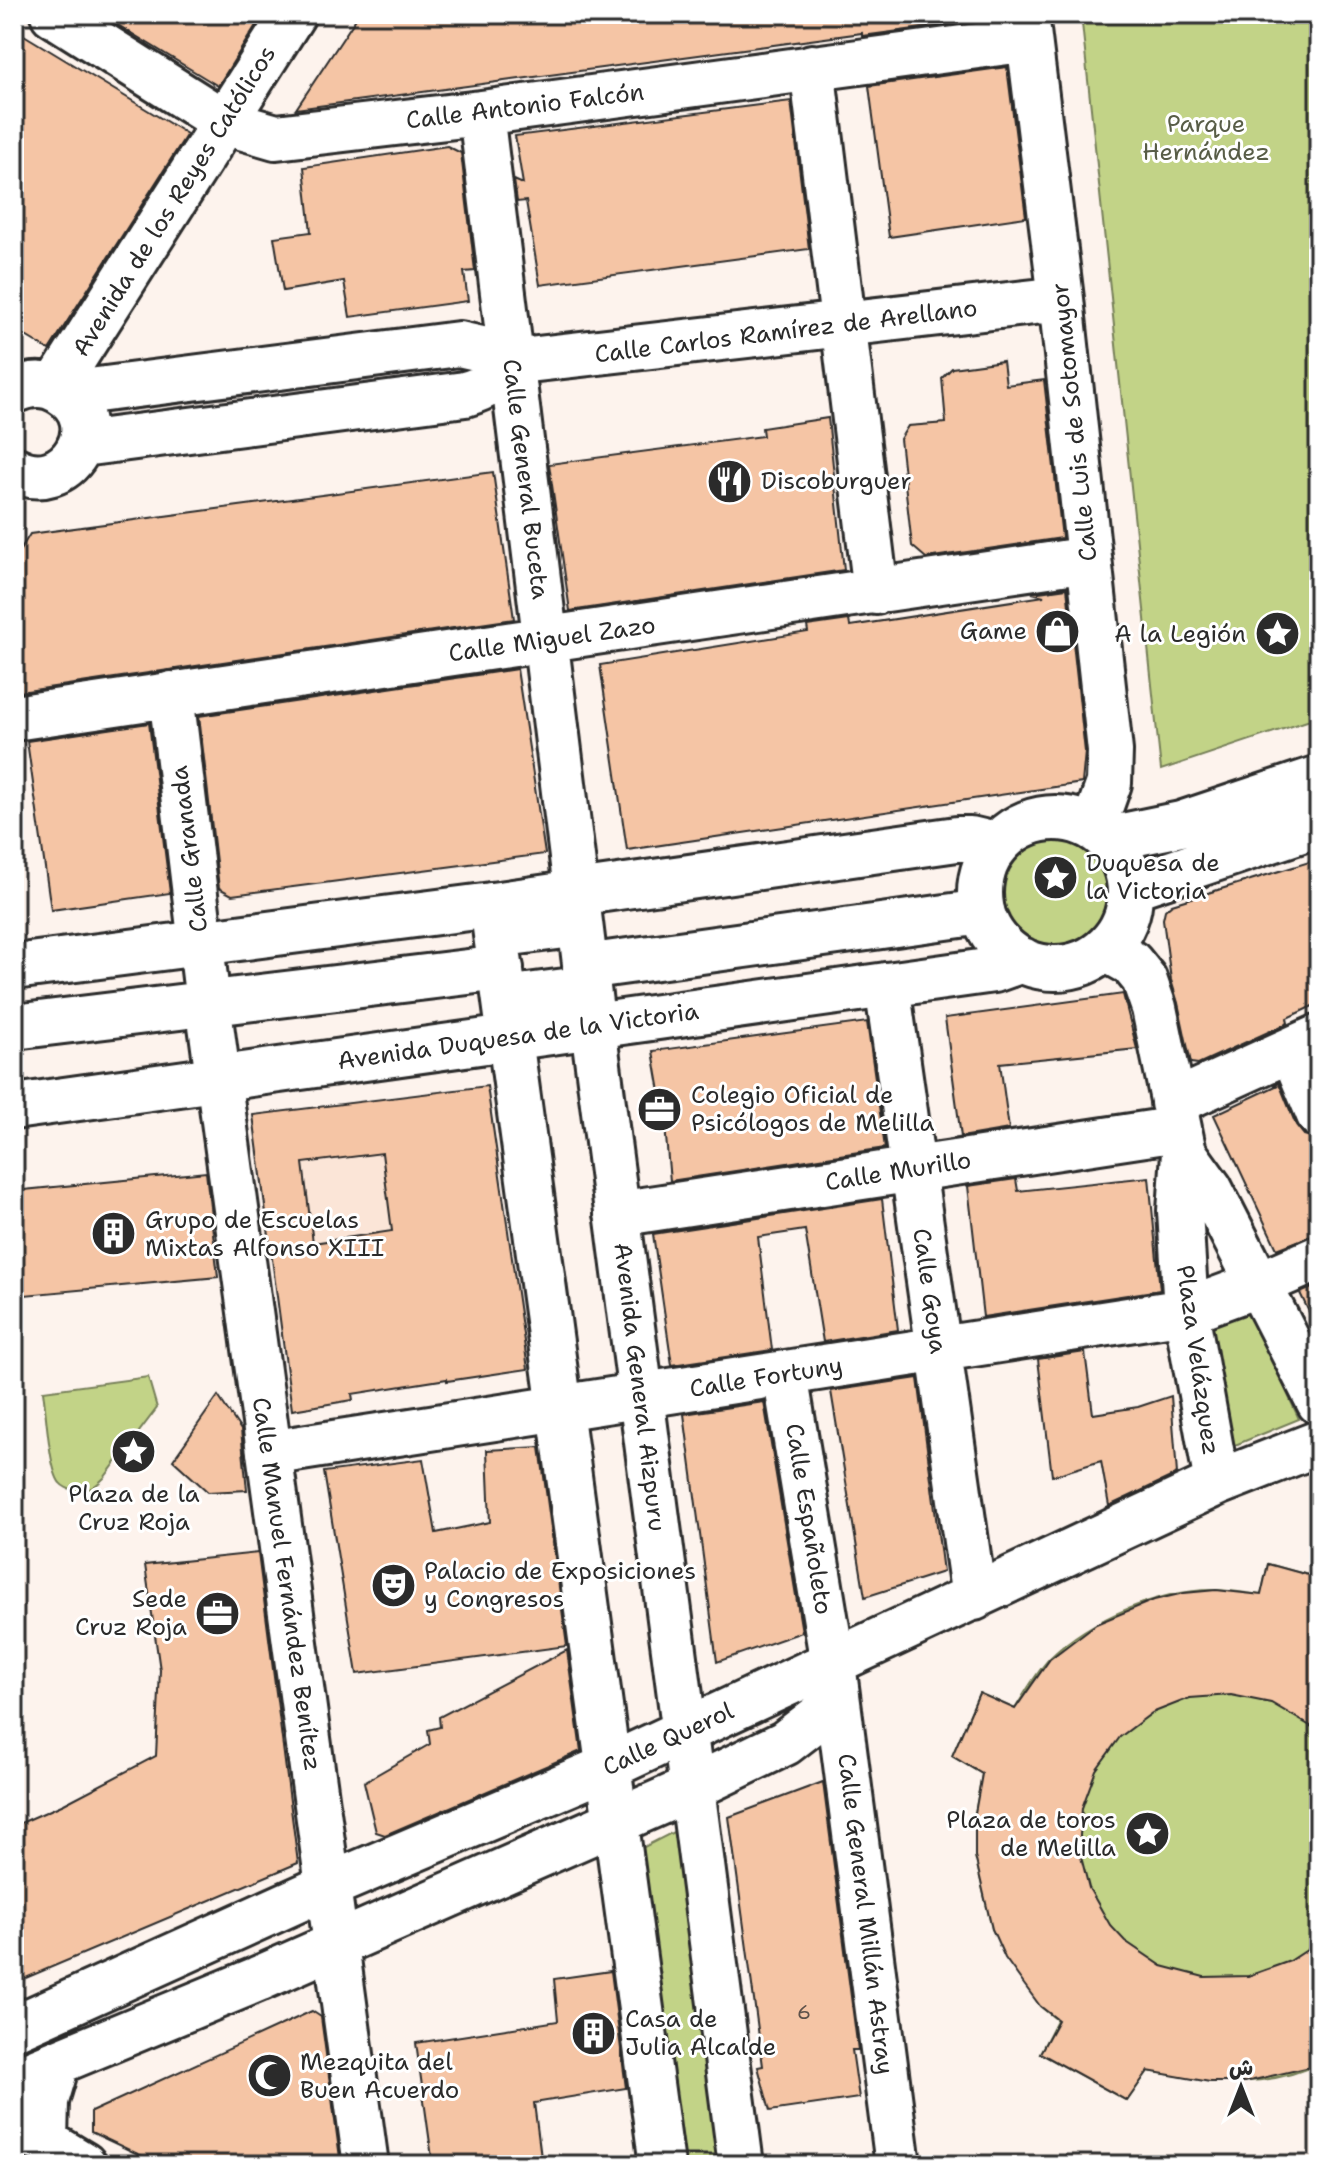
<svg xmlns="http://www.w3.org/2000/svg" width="1333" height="2179" viewBox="0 0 1333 2179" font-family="'Shantell Sans','Playpen Sans Arabic',sans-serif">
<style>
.built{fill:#fbe5d7}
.green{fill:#c2d387;stroke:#767f59;stroke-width:2}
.building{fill:#f5c5a5;stroke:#2b2b2b;stroke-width:2;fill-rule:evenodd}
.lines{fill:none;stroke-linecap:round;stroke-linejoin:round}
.minor-casing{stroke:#2b2b2b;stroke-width:50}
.major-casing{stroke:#2b2b2b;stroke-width:50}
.minor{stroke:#fff;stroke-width:44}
.major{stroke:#fff;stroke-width:44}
.labels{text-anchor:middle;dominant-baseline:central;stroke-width:6;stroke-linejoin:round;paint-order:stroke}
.number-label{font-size:20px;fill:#5e524a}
.street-label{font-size:24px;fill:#2b2b2b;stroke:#fff}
.park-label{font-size:24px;fill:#585d47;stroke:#fff}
.poi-label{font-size:24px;fill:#2b2b2b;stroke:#fff;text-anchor:start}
</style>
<rect width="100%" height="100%" fill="#fdf3ed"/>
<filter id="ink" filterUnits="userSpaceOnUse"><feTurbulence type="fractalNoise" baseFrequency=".0125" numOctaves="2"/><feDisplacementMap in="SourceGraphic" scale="16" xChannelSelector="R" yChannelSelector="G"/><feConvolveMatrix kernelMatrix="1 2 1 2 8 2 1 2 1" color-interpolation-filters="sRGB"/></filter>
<g filter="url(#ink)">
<path class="built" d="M423 1094 441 1223 270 1250 253 1115Z"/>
<path class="green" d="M1081 14H1319V717L1161 770Z
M1002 891a54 54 0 1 1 108 0a54 54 0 1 1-108 0Z
M1246 1303 1299 1419 1230 1447 1204 1311Z
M148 1377 157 1408 104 1478C95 1487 89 1491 77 1491 71 1490 64 1488 60 1483 49 1470 46 1410 43 1391Z
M1268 1564 1319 1578V2063C1265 2091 1205 2081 1148 2071L1127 2101 1040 2053 1057 2020 1040 2006 992 1929 975 1856V1813L982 1774 952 1756 979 1693 1015 1709C1026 1691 1036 1673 1050 1658 1089 1619 1163 1588 1218 1590 1233 1591 1247 1593 1261 1595Z
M687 1825 729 2165H672L632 1853Z"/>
<path class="building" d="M100 14H263L218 86Z
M359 14H981L967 22 862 36V33L296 109Z
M14 29 187 134 49 350 14 329Z
M1007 67 1026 217 889 237 869 86Z
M791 101 809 249 540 285 526 201 517 202 514 180 523 184 515 136Z
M447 146 461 153 475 271 464 272 468 301 350 317 344 281 283 291 274 237 311 232 304 167Z
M1003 361 1006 385 1044 380 1062 538 926 558 912 546 900 439 908 426 946 423 942 378 952 368Z
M828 418 844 570 570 611 549 464 763 436 762 428Z
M493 472 514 619 20 692 14 691V560L30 534Z
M1067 588 1085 752 1082 783 627 850 600 665 808 632 807 626 849 620 850 626 1044 596 1032 593Z
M517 669 545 854 232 895 219 888 199 716Z
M149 723 170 893 51 910 27 741Z
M1319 859V1003L1287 1018 1288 1023 1198 1064 1191 1063 1178 1003 1171 980 1163 919 1165 910 1172 904Z
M1123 994 1137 1049 1000 1063 1009 1129 961 1137 945 1018Z
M867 1022 885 1148 670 1181 664 1115 653 1051Z
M1279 1083 1296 1125 1304 1135 1319 1139V1233L1277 1249 1214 1115 1278 1085H1274Z
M487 1086 528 1369 447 1381V1379L352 1394 353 1400 292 1410 253 1115ZM382 1153 392 1231 313 1243 303 1163Z
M206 1172 218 1277 14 1296V1191Z
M1149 1177 1160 1290 983 1317 968 1186 1016 1179 1018 1191Z
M882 1199 898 1330 823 1342 805 1230 758 1237 772 1350 672 1365 653 1234Z
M1319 1285V1333L1300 1293Z
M1085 1352 1093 1414 1138 1407 1171 1396 1177 1474 1109 1506 1101 1461 1052 1476 1038 1359Z
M918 1378 943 1572 865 1597 831 1391Z
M218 1396 241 1430 247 1490 208 1492 173 1460Z
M764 1402 802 1632 717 1662 684 1414Z
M540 1447 567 1646 357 1674 324 1472 423 1459 436 1533 490 1522 487 1450Z
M258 1553 298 1863 14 1983V1826L64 1804 156 1756 160 1670 145 1565Z
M1268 1564 1319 1578V1731L1271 1703 1231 1695 1190 1698 1152 1713 1120 1737 1096 1770 1082 1808 1079 1849 1089 1888 1110 1925 1125 1941 1162 1966 1204 1977 1248 1976 1290 1961 1319 1942V2065L1245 2082H1210L1148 2071 1127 2101 1040 2053 1058 2020 1040 2006 1023 1983 1005 1958 992 1929 975 1856V1813L982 1774 952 1756 979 1693 1015 1709 1050 1659 1096 1624 1154 1600 1184 1593 1216 1590 1261 1595Z
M567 1650 581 1751 385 1835 376 1832 364 1782 430 1744 428 1730 440 1727 439 1717Z
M823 1782 858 2050H852L859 2098 770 2111 758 2067 763 2066 729 1817Z
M611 1971 626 2088 534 2103 542 2165H433L416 2043 558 2021 554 1979Z
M312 2011 321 2017 341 2165H161L91 2132V2112Z"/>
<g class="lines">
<defs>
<path id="minor" d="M53 14 224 122 276 137 481 113 1029 39
M1026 14 1061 299 1110 751 1109 783 1093 828
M812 67 876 592
M481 113 588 988 741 2165
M55 388 293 14
M14 391C30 383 46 382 61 392 112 422 67 498 14 469
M66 394 459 344 495 352 511 362 1061 299
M82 444 465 394C486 388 498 380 511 362
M171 694 208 1003 366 2165
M14 718 1089 559
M492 905 662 2165
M496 935 580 924
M1106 949 1131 963 1144 979 1154 1008 1184 1153 1180 1211 1186 1311 1217 1483
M585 967 982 912
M887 985 974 1598
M505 999 588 988
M14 1027 501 968
M1292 1050 1319 1115
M1173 1103 1319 1037
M1184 1153 1210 1189 1319 1402
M617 1214 1178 1129
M785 1374 833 1664 898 2165
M269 1453 1186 1311 1259 1284 1319 1258
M14 2028 328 1886 608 1767 1217 1483 1319 1443
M14 2080 258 1979 692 1788 785 1743 824 1713 836 1690
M21 2127 84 2165
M14 2132 45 2140 46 2101 57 2064"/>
<path id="major" d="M980 893a75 75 0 1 1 150 0a75 75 0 1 1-150 0Z
M1108 839 1181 824 1319 778
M1131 887 1319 824
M14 967 492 905 957 839H970L995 845
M14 1107 994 970 1022 960"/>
</defs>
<use href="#minor" class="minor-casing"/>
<use href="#major" class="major-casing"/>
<use href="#minor" class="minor"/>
<use href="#major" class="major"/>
</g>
</g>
<defs>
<symbol id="restaurant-disc" viewBox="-11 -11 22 22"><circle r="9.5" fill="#2b2b2b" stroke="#fff"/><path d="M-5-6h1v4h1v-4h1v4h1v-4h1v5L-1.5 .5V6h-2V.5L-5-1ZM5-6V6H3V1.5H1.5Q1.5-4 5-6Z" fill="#fff"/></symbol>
<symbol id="shop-disc" viewBox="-11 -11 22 22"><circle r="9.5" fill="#2b2b2b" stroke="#fff"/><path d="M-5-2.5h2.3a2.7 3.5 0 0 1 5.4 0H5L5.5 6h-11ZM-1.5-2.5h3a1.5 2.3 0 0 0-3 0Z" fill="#fff"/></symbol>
<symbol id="sight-disc" viewBox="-11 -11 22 22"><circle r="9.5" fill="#2b2b2b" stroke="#fff"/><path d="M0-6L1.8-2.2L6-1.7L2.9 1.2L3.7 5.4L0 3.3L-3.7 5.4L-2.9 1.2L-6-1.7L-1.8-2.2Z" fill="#fff"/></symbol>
<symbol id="office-disc" viewBox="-11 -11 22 22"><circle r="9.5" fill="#2b2b2b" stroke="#fff"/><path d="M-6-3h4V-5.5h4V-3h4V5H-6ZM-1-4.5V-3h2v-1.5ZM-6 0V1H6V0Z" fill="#fff"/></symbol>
<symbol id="building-disc" viewBox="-11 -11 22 22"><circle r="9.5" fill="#2b2b2b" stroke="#fff"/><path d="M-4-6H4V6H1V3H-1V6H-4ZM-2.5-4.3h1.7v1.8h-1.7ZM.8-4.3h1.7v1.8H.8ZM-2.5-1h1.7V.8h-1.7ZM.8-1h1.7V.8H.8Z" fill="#fff"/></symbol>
<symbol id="theatre-disc" viewBox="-11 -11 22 22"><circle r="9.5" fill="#2b2b2b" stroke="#fff"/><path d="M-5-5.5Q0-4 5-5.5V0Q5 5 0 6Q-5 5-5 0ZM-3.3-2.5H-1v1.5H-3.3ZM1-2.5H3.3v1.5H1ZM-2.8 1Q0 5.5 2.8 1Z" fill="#fff"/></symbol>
<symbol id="mosque-disc" viewBox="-11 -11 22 22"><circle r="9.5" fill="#2b2b2b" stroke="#fff"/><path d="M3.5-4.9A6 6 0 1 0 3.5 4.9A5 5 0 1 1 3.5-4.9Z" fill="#fff"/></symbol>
</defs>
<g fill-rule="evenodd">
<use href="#restaurant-disc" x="704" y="456" width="51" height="51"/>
<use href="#shop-disc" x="1032" y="606" width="51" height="51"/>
<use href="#sight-disc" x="1252" y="608" width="51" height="51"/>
<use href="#sight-disc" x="1030" y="852" width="51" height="51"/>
<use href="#office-disc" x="634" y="1084" width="51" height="51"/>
<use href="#building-disc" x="88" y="1208" width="51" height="51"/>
<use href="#sight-disc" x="108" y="1426" width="51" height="51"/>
<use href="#theatre-disc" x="368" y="1560" width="51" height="51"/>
<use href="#office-disc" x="192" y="1588" width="51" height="51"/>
<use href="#sight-disc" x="1122" y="1808" width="51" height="51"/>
<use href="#building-disc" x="568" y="2008" width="51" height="51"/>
<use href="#mosque-disc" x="244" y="2050" width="51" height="51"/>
</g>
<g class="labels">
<g class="number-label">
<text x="804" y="2012">6</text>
</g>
<g class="street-label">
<text transform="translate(525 106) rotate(-7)">Calle Antonio Falcón</text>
<text transform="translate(174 201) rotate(-58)">Avenida de los Reyes Católicos</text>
<text transform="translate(786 331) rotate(-7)">Calle Carlos Ramírez de Arellano</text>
<text transform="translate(1074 422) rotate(-96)">Calle Luis de Sotomayor</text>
<text transform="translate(526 479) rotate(83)">Calle General Buceta</text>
<text transform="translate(552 639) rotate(-8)">Calle Miguel Zazo</text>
<text transform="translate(189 849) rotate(-97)">Calle Granada</text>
<text transform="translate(518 1036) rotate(-8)">Avenida Duquesa de la Victoria</text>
<text transform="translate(898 1171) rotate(-9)">Calle Murillo</text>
<text transform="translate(930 1291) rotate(82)">Calle Goya</text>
<text transform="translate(1198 1360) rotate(82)">Plaza Velázquez</text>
<text transform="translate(766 1377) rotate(-9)">Calle Fortuny</text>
<text transform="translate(640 1387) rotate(83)">Avenida General Aizpuru</text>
<text transform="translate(809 1519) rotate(81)">Calle Españoleto</text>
<text transform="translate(287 1584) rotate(82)">Calle Manuel Fernández Benítez</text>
<text transform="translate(668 1739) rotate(-25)">Calle Querol</text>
<text transform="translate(866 1914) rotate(83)">Calle General Millán Astray</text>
</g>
<g class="park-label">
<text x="1206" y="124">Parque<tspan x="1206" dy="28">Hernández</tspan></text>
</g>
<g class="poi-label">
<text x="761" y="481">Discoburguer</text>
<text x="1027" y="631" text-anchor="end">Game</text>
<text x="1246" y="634" text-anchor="end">A la Legión</text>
<text x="1086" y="863">Duquesa de<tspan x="1086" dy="28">la Victoria</tspan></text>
<text x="691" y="1095">Colegio Oficial de<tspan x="691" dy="28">Psicólogos de Melilla</tspan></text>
<text x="145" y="1220">Grupo de Escuelas<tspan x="145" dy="28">Mixtas Alfonso XIII</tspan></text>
<text x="134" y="1494" text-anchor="middle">Plaza de la<tspan x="134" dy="28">Cruz Roja</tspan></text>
<text x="424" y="1571">Palacio de Exposiciones<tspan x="424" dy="28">y Congresos</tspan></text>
<text x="187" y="1599" text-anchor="end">Sede<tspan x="187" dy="28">Cruz Roja</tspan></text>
<text x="1116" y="1820" text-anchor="end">Plaza de toros<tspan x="1116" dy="28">de Melilla</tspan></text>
<text x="625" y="2019">Casa de<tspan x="625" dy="28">Julia Alcalde</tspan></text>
<text x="300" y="2062">Mezquita del<tspan x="300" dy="28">Buen Acuerdo</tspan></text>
</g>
</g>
<rect width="1333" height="2179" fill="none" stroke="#fff" stroke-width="48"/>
<rect x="24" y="24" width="1285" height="2131" fill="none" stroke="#2b2b2b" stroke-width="3" filter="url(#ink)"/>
<g transform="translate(1241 2087)" stroke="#ffffff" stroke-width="6" paint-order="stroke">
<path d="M0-6L14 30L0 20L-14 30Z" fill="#2b2b2b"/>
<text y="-12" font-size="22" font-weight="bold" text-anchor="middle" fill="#2b2b2b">ش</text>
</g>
</svg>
